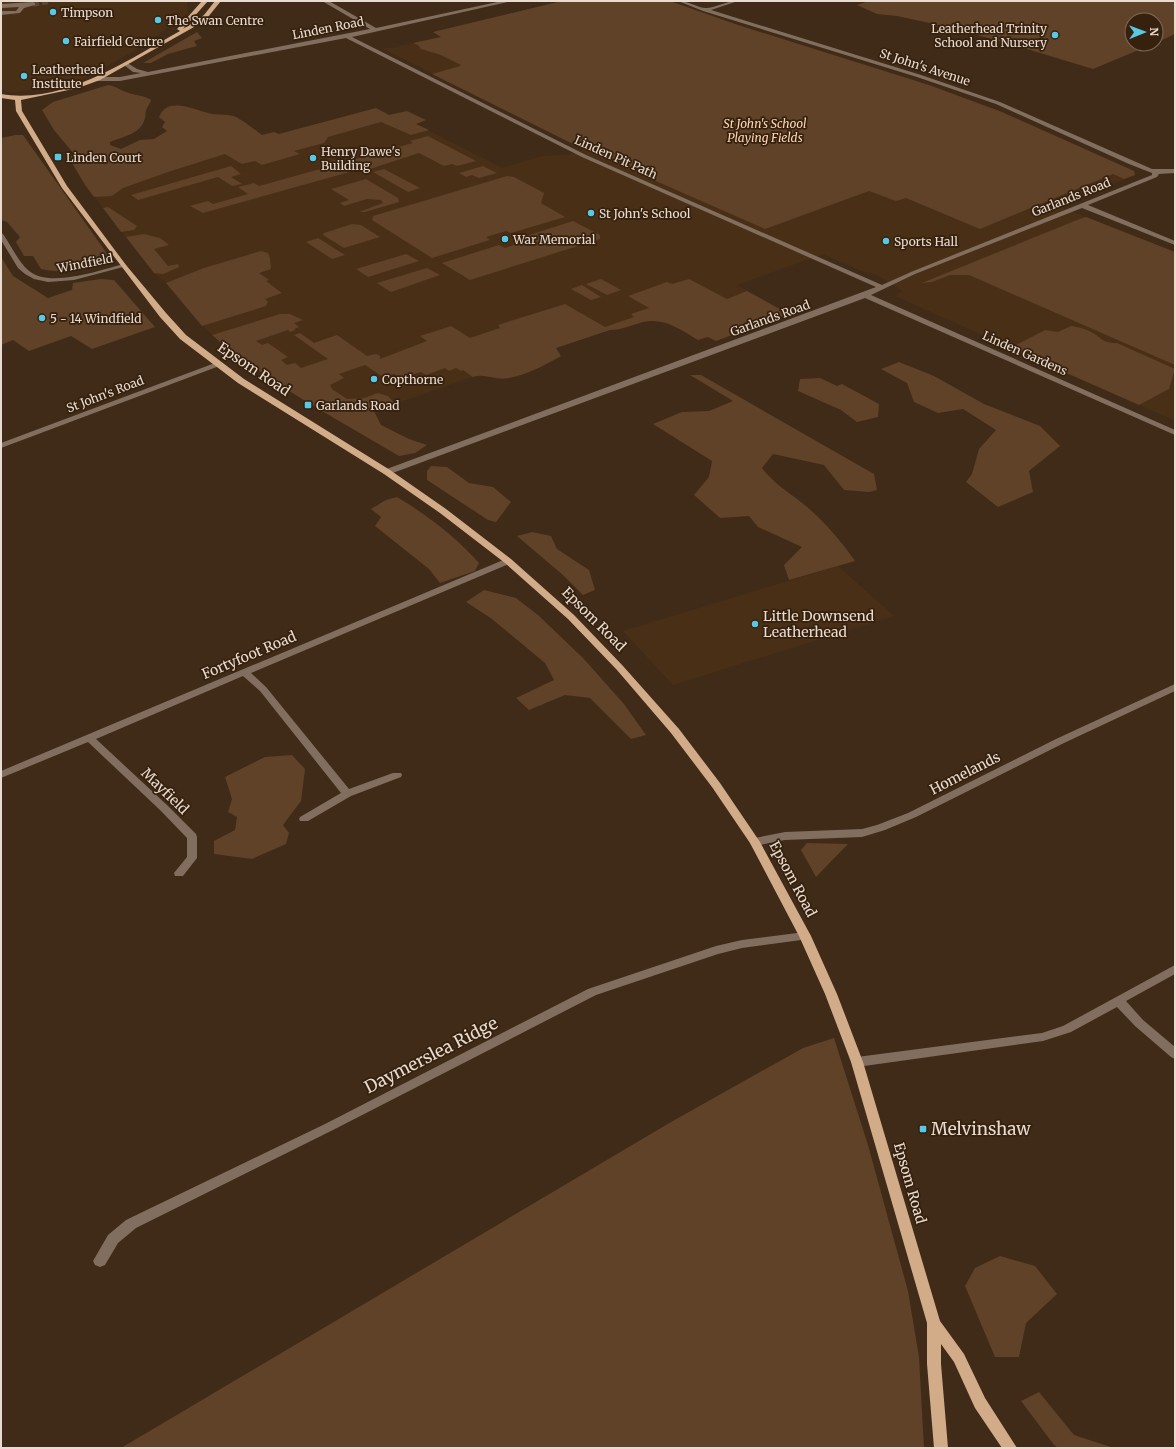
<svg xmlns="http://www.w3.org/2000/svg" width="1176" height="1449" viewBox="0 0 1176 1449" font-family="Merriweather,serif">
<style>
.built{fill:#4a2f17}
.green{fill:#5f4227}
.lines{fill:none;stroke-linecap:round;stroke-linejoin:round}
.minor-tunnel{stroke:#594533;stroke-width:6;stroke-dasharray:6 3;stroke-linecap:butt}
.minor{fill:#816e5e;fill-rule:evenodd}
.major{fill:#d2ab89;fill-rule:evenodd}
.poi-dot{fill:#59c8e5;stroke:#35210e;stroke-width:1.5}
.labels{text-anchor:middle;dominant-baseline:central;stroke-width:3.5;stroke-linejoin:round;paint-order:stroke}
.far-poi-label{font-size:12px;fill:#e9dbcf;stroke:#35210e;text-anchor:start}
.far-street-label{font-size:12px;fill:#e9dbcf;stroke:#35210e}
.far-park-label{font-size:12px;font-style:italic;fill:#fed6b4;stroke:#35210e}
.street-label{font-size:14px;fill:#e9dbcf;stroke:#35210e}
.poi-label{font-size:14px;fill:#e9dbcf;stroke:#35210e;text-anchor:start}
.near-street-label{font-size:17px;fill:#e9dbcf;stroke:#35210e}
.near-poi-label{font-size:17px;fill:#e9dbcf;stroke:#35210e;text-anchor:start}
</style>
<rect width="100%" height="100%" fill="#402b18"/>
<path class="built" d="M1 1H187L188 13 152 39 131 53 82 79 12 93 1 89Z
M562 1H670L738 25 929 85 1002 112 1134 171 1135 175 1058 206 1175 252V421L895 296 903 291 877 275 861 271 823 254 737 285 789 314 716 341 708 337 698 340 665 322 653 321 644 322 617 330H609L342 422 278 384 234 354 212 335 166 283 154 273 85 185 376 108 389 115 407 111 426 120 416 124 502 168 542 156 567 155 584 150 382 48H392L441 37 433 32Z
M838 566 894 616 673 685 623 631Z"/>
<path class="green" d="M562 1H670L738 25 929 85 1002 112 1134 171 1135 175 1124 179 1113 174 980 229 906 198 896 201 869 191 765 229 585 150 432 74 460 66 461 65 441 55 421 49 418 45 413 43 441 37 433 32Z
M869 1H1175V34L1156 43V20H1132V44H1153L1093 69 1010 44 948 27 897 16 877 14 857 5Z
M197 32 202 38 194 41 197 46 168 54 151 63H143Z
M108 85C118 87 118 89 126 92 135 96 142 94 151 100 150 105 147 106 146 111 145 114 146 118 144 121 140 134 122 137 110 142V145L121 149 140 140 154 139 167 131 162 127 165 122 159 117C168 95 196 111 212 114 219 115 230 114 236 117 245 122 254 129 262 135L274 132 279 134 376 108 389 115 407 111 426 120 416 124 429 130 411 135 381 122 328 137 324 143 294 151 300 154 262 165 255 161 242 164 225 154 168 172 123 188 112 196 94 197 85 185 69 158 74 154 54 130 42 110 53 102Z
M15 135H23L108 255C89 271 65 274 41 269L33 256H24L16 242 20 237 7 222 1 220V138Z
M428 136 476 161 457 166 452 164 444 166 419 153 370 169 352 160 413 143 410 141Z
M334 160 353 171 203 213 190 206 208 201 213 204 248 194 238 187 254 183 259 186 331 166 326 162Z
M231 166 241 174 231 177 242 184 232 186 218 177 138 200 131 195Z
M483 166 497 173 479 178 472 175 466 177 459 173Z
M384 169 420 188 408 192 373 172Z
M507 176 514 177 544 193 541 203 565 217 511 233 506 231 486 237 490 240 432 258 372 220 373 216Z
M366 179 398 198 399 202 365 212H359L383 203 381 200 367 199 344 206 340 203 349 200 331 189Z
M108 207 137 226 134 230 121 232 103 208Z
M1086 217 1175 252V365L969 275H950L932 282 922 283 1077 220Z
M573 221 600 235V239L470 280 442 263 499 245 505 248 525 241 520 238Z
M352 224 361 225 380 237 344 248 323 235 324 233Z
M144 234 160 238 169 245 154 249 168 266 178 264 179 267 163 274 154 273 126 237Z
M318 238 345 255 332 259 306 242Z
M261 251 268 253 270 258 271 269 259 273 269 280 266 281 282 293 265 299 268 302 266 306 202 326 166 283 204 268Z
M406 254 419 261 368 277 356 269Z
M1 257 13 276 48 298 72 290 73 283 101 279 114 280 155 327 92 349 71 336 29 351 13 340 1 345Z
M427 268 440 275 391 292 377 283Z
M601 279 621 290 607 295 586 284Z
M689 279 727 299 747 291 789 314 716 341 708 337 698 340C682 330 664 317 643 322 632 325 621 330 610 330L556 348 561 356C545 365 527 375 509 378 496 381 485 373 473 377L463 370 461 371 456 368 449 371 445 368 426 375 421 372 401 378 394 374 383 377 365 365 339 374 344 378 330 385 332 389 347 399 364 398 378 393 388 396 395 404 374 411 381 425 409 439 427 445 415 453 399 456C335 418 268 383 212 335L280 314H290L303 320 294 323 299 327 294 329 296 330 290 332 288 330 256 341 262 345 268 343 288 357 281 360 287 365 295 363 301 368 328 359 294 335 300 333 314 343 337 335 367 356 376 354 380 356V359L427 341 420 336 451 326 470 338 500 328 498 325 565 304 605 327 634 317 631 314 649 308 628 296 667 282 672 284Z
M582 285 601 297 591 300 571 289Z
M1071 326C1079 327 1090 330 1096 335 1104 341 1106 343 1117 343L1175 369 1169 389 1139 405 1010 348 1045 330 1058 332Z
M899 362 934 376 984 404 1040 426 1060 446 1029 471 1033 492 998 507 966 482 972 474 979 449 996 430 963 409 938 413 914 402 907 383 881 369Z
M690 375H701L874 474 877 490 869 492 844 490 824 465 773 454 762 468C774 484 790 493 806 506 825 522 841 541 855 561L789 580 784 565 802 547 758 527 749 516 720 518 694 495 709 477 712 461 653 424 682 412 709 411 733 401Z
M820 378 837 386 842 384 879 404 878 417 857 422 841 410 798 391 800 379Z
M431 466 447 467 469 483 493 487 511 502 496 522 488 520 427 480V471Z
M397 497C427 515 456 537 479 563L475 571 440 583 429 569 375 526 381 517 371 509 386 500Z
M532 532 551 536 557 549 589 570 595 590 583 595 564 576 517 536Z
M484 590 516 598 538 615 583 658 624 704 646 735 631 739 590 698 565 695 529 710 516 698 554 680 545 663 492 619 466 602Z
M292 755 305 769 301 801 283 825 289 833 286 844 252 859 214 854V841L235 830 237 817 228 812 232 799 225 777 265 757Z
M807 843 848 844 816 877 801 850Z
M834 1038 868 1145 908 1291 919 1357 924 1448H121L671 1122 803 1048Z
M1000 1256 1035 1266 1057 1294 1026 1323 1019 1357H995L965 1286 975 1268Z
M1039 1392 1074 1435 1114 1448H1058L1054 1445 1021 1401Z"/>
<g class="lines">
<path class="minor-tunnel" d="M33 4 49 1"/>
<path class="minor" d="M322 1H329L376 28 502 1H512L352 37 586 155 882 285 911 272 1152 175V173L1129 164 996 104 917 77 703 11 678 1C689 1 698 8 706 8 715 8 726 1 738 1L711 10 921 75 1000 102 1152 169H1175V173L1159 174 1157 177 1088 205 1175 241V245L1082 208 915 274 871 295 1175 430V435L865 298 390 474H384L383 472 384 470 876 287 582 157 346 38 120 81H98L95 79 98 77H120L141 73 133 72 124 65V63L126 62 137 69 148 72 370 29Z
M33 2 35 3V5L24 8 20 13 1 15V11H16L19 7 1 8V4Z
M1 233 3 234C11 245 17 260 28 270 48 289 100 270 124 264L127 266 74 280 48 282 34 279 25 274 18 268 1 240Z
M215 363H221L222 365 1 448V443Z
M508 558 512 561 511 563 251 673 266 687 349 789 393 773H401L402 775 401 777 351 796 308 821H300L299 819 300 817 341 793 260 691 243 676 96 739 168 806 196 834 197 837V858L183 876H175L174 873 187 857V838L160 810 88 742 1 778V771Z
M1175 684V691L1064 743 916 817 885 830 862 837 785 840 755 846 751 845 750 842 751 839 755 838 785 832 862 829 877 825 908 813 1056 739Z
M805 932 809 933 811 936 809 939 742 948 718 954 596 995 333 1130 136 1228 118 1243 105 1265 100 1267 95 1265 93 1261 108 1235 126 1220 325 1124 588 989 716 946 742 940Z
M1175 965V974L1126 1001 1143 1020 1175 1047V1059L1171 1057 1135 1026 1117 1007 1071 1032 1043 1041 857 1067 853 1065 851 1062 853 1059 857 1057 1042 1033 1063 1026Z"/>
<path class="major" d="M202 1H208L183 29 204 15 215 1H221L208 17 194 27 100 80 78 88 21 100 22 111 67 186 126 265 166 313 186 335 244 379 390 470 446 509 511 559 574 615 623 666 679 729 720 783 760 842 811 936 837 994 863 1062 940 1321 964 1354 985 1398 1017 1448H1002L975 1408 954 1362 941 1344V1364L948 1448H934L927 1364V1323L851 1062 825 994 799 936 750 843 712 787 671 733 617 670 568 619 505 563 440 513 384 474 238 383 180 339 160 317 122 267 62 188 16 111 15 100 1 98V94C63 105 128 60 180 31L177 29 178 28Z"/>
</g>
<g class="poi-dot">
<circle cx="53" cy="12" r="4"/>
<circle cx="158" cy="20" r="4"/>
<circle cx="1055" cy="35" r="4"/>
<circle cx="66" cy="41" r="4"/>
<circle cx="24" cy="76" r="4"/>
<rect x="54" y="153" width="8" height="8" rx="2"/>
<circle cx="313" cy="158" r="4"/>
<circle cx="591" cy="213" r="4"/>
<circle cx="505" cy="239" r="4"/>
<circle cx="886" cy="241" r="4"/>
<circle cx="42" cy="318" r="4"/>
<circle cx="374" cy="379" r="4"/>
<rect x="304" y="401" width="8" height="8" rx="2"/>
<circle cx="755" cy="624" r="4"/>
<rect x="919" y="1125" width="8" height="8" rx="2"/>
</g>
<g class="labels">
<g class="far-poi-label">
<text x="61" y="12">Timpson</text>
<text x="166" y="20">The Swan Centre</text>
<text x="1047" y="28" text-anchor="end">Leatherhead Trinity<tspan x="1047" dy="14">School and Nursery</tspan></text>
<text x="74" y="41">Fairfield Centre</text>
<text x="32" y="69">Leatherhead<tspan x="32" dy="14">Institute</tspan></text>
<text x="321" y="151">Henry Dawe's<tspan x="321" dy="14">Building</tspan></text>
<text x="66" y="157">Linden Court</text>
<text x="599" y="213">St John's School</text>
<text x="513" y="239">War Memorial</text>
<text x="894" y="241">Sports Hall</text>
<text x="50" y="318">5 - 14 Windfield</text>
<text x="382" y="379">Copthorne</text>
<text x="316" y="405">Garlands Road</text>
</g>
<g class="far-street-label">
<text transform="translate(328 28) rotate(-11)">Linden Road</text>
<text transform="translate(925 67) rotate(18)">St John's Avenue</text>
<text transform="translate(616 157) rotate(24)">Linden Pit Path</text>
<text transform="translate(1071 197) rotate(-22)">Garlands Road</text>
<text transform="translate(85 263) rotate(-11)">Windfield</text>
<text transform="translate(770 318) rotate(-20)">Garlands Road</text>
<text transform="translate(1025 353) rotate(24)">Linden Gardens</text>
<text transform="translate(105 394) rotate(-21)">St John's Road</text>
</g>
<g class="far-park-label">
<text x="765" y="123">St John's School<tspan x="765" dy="14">Playing Fields</tspan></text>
</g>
<g class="street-label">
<text transform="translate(254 369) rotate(34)">Epsom Road</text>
<text transform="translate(594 619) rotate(45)">Epsom Road</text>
<text transform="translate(249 655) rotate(-23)">Fortyfoot Road</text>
<text transform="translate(965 773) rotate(-27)">Homelands</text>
<text transform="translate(165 791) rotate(44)">Mayfield</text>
<text transform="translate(793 879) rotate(62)">Epsom Road</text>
<text transform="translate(910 1183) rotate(74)">Epsom Road</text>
</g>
<g class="poi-label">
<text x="763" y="616">Little Downsend<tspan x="763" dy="16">Leatherhead</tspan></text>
</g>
<g class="near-street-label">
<text transform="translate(431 1055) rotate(-27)">Daymerslea Ridge</text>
</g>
<g class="near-poi-label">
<text x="931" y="1129">Melvinshaw</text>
</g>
</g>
<rect width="1176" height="1449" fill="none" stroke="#e9dbcf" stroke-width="4"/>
<g transform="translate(1144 32) rotate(89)"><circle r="19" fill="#35210e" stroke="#7d6b5b"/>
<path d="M0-3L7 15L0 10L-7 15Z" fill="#59c8e5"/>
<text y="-6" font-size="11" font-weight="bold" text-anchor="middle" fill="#e9dbcf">N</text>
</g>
</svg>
